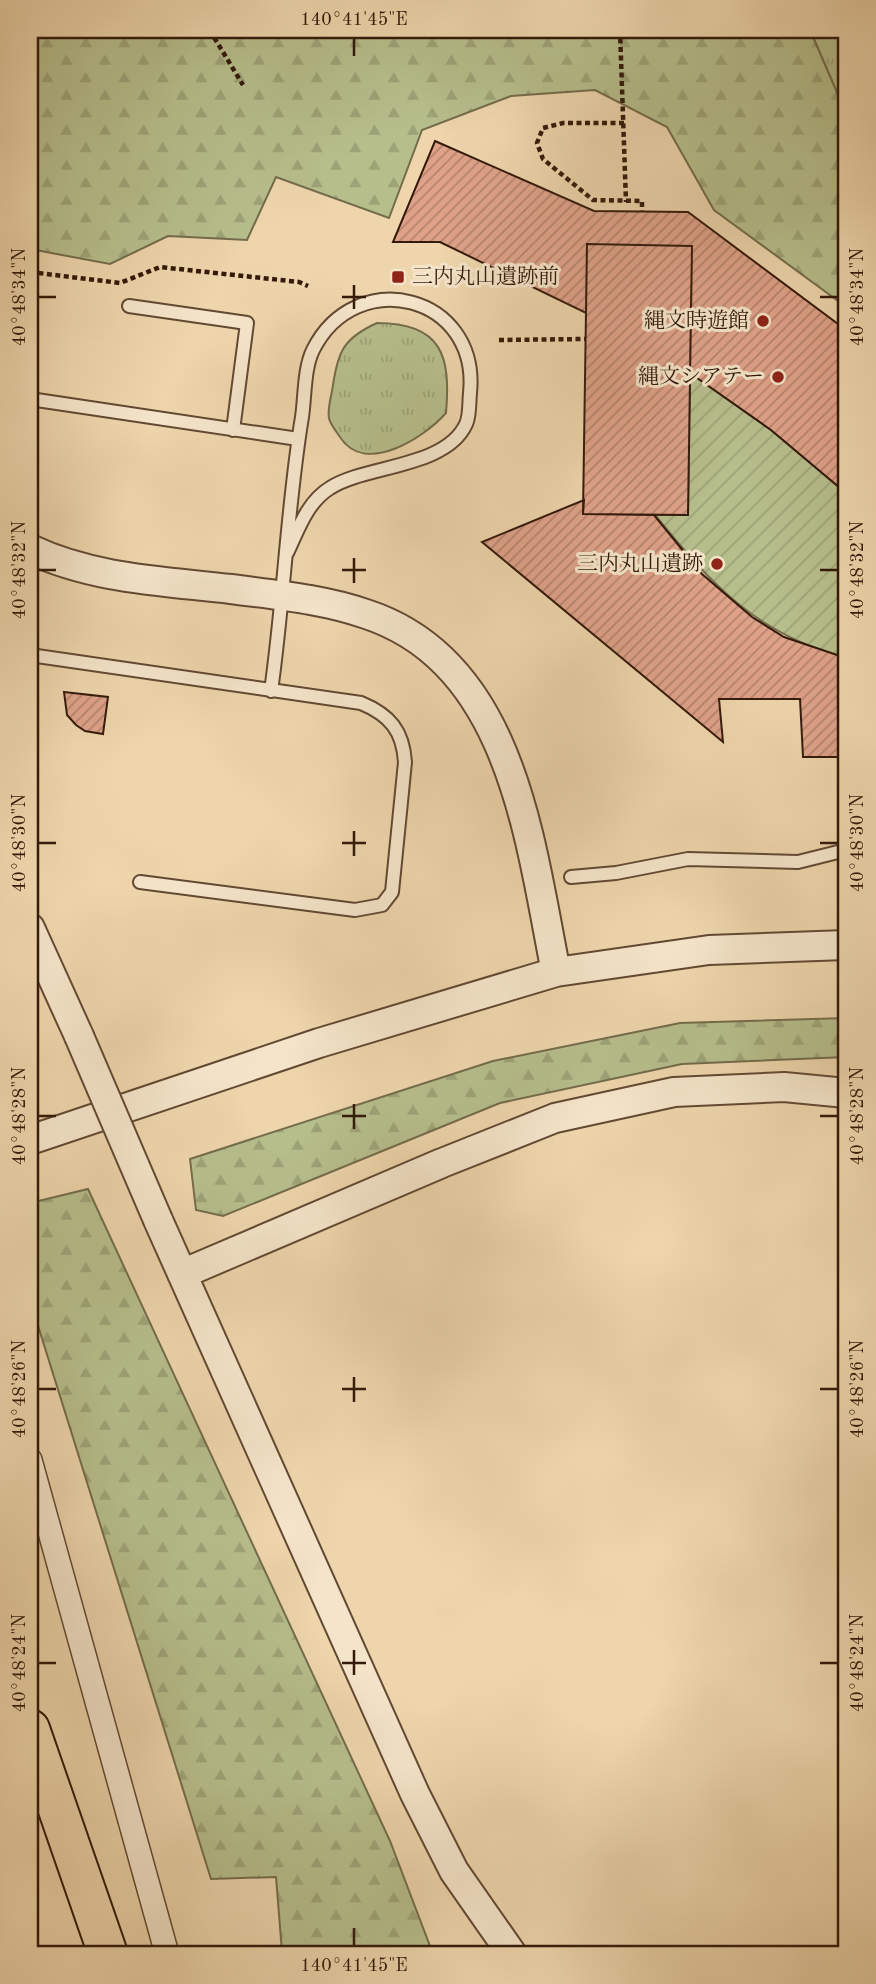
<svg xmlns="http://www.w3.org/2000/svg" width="876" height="1984" viewBox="0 0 876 1984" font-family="'Old Standard TT','Noto Serif JP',serif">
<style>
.grass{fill:url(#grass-tufts);stroke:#746c4b;stroke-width:2}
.forest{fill:url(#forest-firs);stroke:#746c4b;stroke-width:2}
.garden{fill:url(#garden-furrows);stroke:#746c4b;stroke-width:2}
.building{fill:url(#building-hatch);stroke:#331a0a;stroke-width:2}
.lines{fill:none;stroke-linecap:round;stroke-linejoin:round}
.service-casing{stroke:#624932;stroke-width:16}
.minor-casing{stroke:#624932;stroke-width:26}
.tertiary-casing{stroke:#624932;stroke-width:32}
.trunk-casing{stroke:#331a0a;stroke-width:42}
.path{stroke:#331a0a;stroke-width:4.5;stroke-dasharray:5 3.5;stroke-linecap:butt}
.service{stroke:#f4e4c9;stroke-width:12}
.minor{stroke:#f4e4c9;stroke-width:23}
.tertiary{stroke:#f4e4c9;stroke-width:28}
.trunk{stroke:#eed5ac;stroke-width:38}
.tertiary-bridge-casing{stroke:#624932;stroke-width:32;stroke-linecap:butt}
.tertiary-bridge{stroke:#f4e4c9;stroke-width:28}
.ticks{fill:none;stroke:#331a0a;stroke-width:2.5}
.poi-dot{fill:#8f2418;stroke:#f4e4c9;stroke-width:2.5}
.labels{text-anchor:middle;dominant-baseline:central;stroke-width:6;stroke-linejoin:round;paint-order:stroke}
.poi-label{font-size:21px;fill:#331a0a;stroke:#f4e4c9;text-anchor:end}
.neatline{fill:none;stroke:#331a0a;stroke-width:2.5}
.ticks-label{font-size:18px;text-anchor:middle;fill:#331a0a}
</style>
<defs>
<pattern id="grass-tufts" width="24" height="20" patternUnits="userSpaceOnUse" patternTransform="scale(1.75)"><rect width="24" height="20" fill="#b6be8c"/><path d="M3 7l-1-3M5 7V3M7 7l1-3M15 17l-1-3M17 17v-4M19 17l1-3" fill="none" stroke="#9da377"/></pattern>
<pattern id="forest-firs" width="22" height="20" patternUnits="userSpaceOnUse" patternTransform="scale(1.75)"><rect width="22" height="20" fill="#b6be8c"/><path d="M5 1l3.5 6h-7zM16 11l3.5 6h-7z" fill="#9da377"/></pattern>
<pattern id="garden-furrows" width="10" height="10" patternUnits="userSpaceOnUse" patternTransform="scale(1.75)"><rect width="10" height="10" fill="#b6be8c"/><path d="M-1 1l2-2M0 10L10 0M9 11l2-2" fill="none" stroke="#9da377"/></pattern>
<pattern id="building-hatch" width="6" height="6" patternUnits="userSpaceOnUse" patternTransform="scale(1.75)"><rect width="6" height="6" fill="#dfa289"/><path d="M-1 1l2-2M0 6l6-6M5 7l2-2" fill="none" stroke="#b5836e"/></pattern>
</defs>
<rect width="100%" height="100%" fill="#eed5ac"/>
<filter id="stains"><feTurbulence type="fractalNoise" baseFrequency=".00286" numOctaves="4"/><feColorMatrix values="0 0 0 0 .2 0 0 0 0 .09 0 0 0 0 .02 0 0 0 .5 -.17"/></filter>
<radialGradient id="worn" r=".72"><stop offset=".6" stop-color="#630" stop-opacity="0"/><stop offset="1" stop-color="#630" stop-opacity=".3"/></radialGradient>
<path class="grass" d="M810 30H846V102L838 95Z
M377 323C442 323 451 356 446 413 424 438 365 476 340 437 336 431 330 424 329 418 327 409 332 394 333 385 338 351 344 338 377 323Z"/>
<path class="forest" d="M30 30H810L838 95 846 102V299L838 301 714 210 667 127 595 90 511 96 422 130 389 218 276 177 247 240 168 236 110 264 30 249Z
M846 1018V1057L682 1064 500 1103 223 1216 196 1210 190 1159 493 1061 680 1023Z
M88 1189 390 1841 433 1954H278L282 1952 276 1877 211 1879 30 1300V1203Z"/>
<path class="garden" d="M690 373 771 430 846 493V658C756 634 712 585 655 515H688Z"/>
<path class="building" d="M435 141 594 211 688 212 846 330V493L771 430 690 373 692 246 587 244 586 313 440 242H393Z
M587 244 692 246 688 515 583 514Z
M584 500 583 514 654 515 702 574 752 617 784 637 846 658V757H803L800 699H719L723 742 482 542Z
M64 692 108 697 103 734 85 731 76 725 67 715Z"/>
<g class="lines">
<defs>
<path id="service" d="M129 306 247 323 233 430
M30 399 298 439
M30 655 361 703C390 715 403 731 405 762L392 892 382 905 355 910 140 882
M271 691C284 600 287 508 302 417 305 397 304 368 313 350 356 264 480 295 470 393 469 402 470 416 466 424 446 468 365 465 330 488 307 502 298 530 287 553
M571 877 616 873 688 859 798 862 846 850"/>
<path id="minor" d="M30 1460 167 1954"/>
<path id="tertiary" d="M30 549C93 579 163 581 231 589 276 595 323 599 366 614 513 662 530 843 556 972L709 950 846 945
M30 928 79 1036
M30 1140 319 1043 556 972
M158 1220 415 1794 454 1871 512 1954
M182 1274 442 1163 555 1118 674 1092 784 1087 846 1093"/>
<path id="trunk" d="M30 1729 108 1954"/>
</defs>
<use href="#service" class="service-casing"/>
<use href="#minor" class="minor-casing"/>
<use href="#tertiary" class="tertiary-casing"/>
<use href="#trunk" class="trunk-casing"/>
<path class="path" d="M213 30 212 34 243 85
M620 30 626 202
M624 123H563L543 128 537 143 543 159 593 200 642 201V211
M30 272 120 283 160 267 299 282 308 286
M499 340 586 339"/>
<use href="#service" class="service"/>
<use href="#minor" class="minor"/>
<use href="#tertiary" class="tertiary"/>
<use href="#trunk" class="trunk"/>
<defs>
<path id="tertiary-bridge" d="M79 1036 158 1220"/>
</defs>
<use href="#tertiary-bridge" class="tertiary-bridge-casing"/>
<use href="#tertiary-bridge" class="tertiary-bridge"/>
</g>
<path class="ticks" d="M354 38V56M354 285V309M38 297H56M342 297H366M820 297H838M354 558V583M38 570H56M342 570H366M820 570H838M354 831V856M38 843H56M342 843H366M820 843H838M354 1104V1129M38 1116H56M342 1116H366M820 1116H838M354 1377V1402M38 1389H56M342 1389H366M820 1389H838M354 1650V1675M38 1663H56M342 1663H366M820 1663H838M354 1928V1946"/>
<g class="poi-dot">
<rect x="391" y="270" width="14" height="14" rx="3.5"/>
<circle cx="763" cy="321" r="7"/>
<circle cx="778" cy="377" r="7"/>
<circle cx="717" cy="564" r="7"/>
</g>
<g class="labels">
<g class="poi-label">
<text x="412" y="277" text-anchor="start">三内丸山遺跡前</text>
<text x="749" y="321">縄文時遊館</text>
<text x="764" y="377">縄文シアテー</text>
<text x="703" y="564">三内丸山遺跡</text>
</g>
</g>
<rect width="876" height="1984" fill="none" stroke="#eed5ac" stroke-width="77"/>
<rect x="38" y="38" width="800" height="1908" class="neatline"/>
<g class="ticks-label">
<text x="354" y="25">140°41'45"E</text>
<text transform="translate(19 297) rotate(-90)" y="6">40°48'34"N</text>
<text transform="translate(857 297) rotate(-90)" y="6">40°48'34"N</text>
<text transform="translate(19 570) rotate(-90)" y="6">40°48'32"N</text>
<text transform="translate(857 570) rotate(-90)" y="6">40°48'32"N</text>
<text transform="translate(19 843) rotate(-90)" y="6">40°48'30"N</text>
<text transform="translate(857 843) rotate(-90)" y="6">40°48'30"N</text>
<text transform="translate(19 1116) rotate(-90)" y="6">40°48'28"N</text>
<text transform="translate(857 1116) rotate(-90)" y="6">40°48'28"N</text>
<text transform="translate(19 1389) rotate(-90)" y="6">40°48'26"N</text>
<text transform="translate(857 1389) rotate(-90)" y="6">40°48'26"N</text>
<text transform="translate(19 1663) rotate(-90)" y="6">40°48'24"N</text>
<text transform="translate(857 1663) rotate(-90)" y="6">40°48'24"N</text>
<text x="354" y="1971">140°41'45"E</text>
</g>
<rect width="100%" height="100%" filter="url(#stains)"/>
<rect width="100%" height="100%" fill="url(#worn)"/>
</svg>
